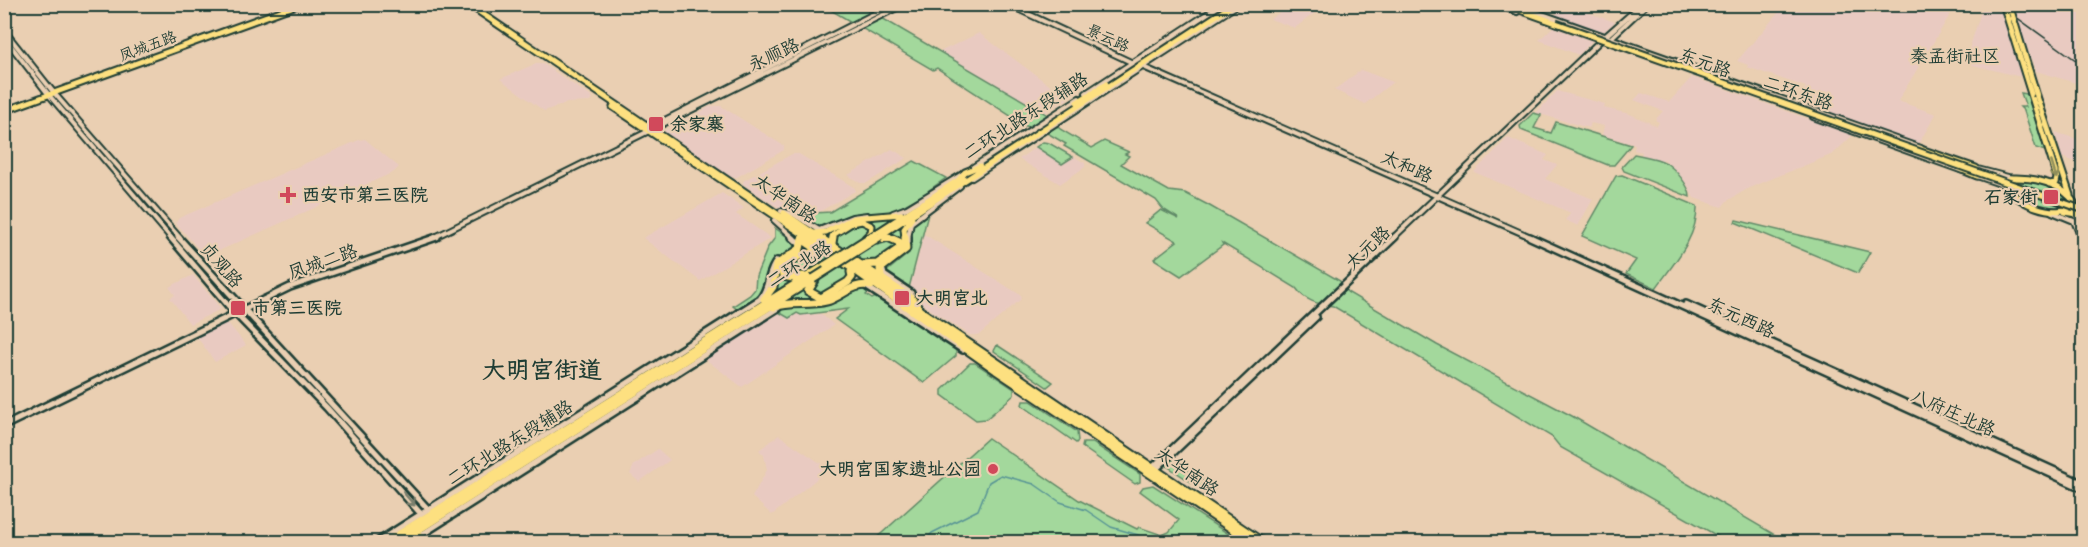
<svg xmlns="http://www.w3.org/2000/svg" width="2088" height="547" viewBox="0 0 2088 547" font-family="'Comic Neue','LXGW WenKai TC',sans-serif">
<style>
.built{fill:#e9cac1}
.green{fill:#a3d89c;stroke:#618a68;stroke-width:1.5}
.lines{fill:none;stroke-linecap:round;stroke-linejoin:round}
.stream{stroke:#579395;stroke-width:1.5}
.secondary-far1-casing{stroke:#1f3d34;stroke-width:8}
.secondary-casing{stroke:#1f3d34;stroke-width:10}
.primary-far1-casing{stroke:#1f3d34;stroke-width:9}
.primary-casing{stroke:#1f3d34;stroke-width:11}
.trunk-far1-casing{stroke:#1f3d34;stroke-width:9}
.trunk-casing{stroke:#1f3d34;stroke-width:11}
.secondary-far1{stroke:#eacfb2;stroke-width:4}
.secondary{stroke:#eacfb2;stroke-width:5}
.primary-far1{stroke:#fde080;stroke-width:5}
.primary{stroke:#fde080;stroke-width:7}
.trunk-far1{stroke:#fde080;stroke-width:5}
.trunk{stroke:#fde080;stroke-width:7}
.rail{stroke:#1f3d34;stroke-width:1.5}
.trunk-bridge-far1-casing{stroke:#1f3d34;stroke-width:9;stroke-linecap:butt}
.trunk-bridge-casing{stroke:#1f3d34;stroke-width:11;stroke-linecap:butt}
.trunk-bridge-far1{stroke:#fde080;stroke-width:5}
.trunk-bridge{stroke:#fde080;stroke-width:7}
.oneway{stroke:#8e8e5a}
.oneway2{stroke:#7a7f6d}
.poi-dot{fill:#d1495b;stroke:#eacfb2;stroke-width:2}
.labels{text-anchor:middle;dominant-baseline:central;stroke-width:4.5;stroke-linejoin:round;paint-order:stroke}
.far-street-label{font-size:15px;fill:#1f3d34;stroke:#eacfb2}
.street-label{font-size:18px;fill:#1f3d34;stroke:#eacfb2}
.far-quarter-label{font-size:18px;fill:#1f3d34;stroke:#eacfb2}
.poi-label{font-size:18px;font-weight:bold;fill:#1f3d34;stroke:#eacfb2;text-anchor:start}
.district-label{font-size:24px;font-weight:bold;fill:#1f3d34;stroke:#eacfb2}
</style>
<rect width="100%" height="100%" fill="#eacfb2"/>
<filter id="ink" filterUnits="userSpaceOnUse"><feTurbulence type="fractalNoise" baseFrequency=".0167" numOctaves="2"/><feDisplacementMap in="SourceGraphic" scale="12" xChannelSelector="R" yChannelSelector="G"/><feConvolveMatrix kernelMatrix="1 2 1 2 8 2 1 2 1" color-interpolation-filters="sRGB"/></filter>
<g filter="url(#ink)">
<path class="built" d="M1943 4 1954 8 1898 101 1936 114 1919 143H1913L1796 103 1806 87 1747 67 1748 65 1737 61 1785 5Z
M1291 5 1325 4V5L1295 28 1270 19Z
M1566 5 1615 22 1602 33 1554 16Z
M1983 5H1990L2003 11 2021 77 1965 63Z
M2014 5H2083V93L2080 92 2079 84 2036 71 2017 22Z
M1553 27 1592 41 1579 55 1539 40Z
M979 33 1068 99 1038 116 933 55Z
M542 63 593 98 590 102 567 103 544 111 500 79 535 64Z
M1361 70 1393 82 1365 104 1334 90Z
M1692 77 1853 135 1833 154 1749 188 1727 201 1722 207 1694 198 1686 183 1664 159 1662 161 1641 155 1642 152 1634 150 1635 145 1602 135 1604 126 1591 123 1589 128 1536 113 1557 91 1605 104 1604 108 1630 114 1657 126 1659 122 1655 120 1663 111 1634 100 1641 93 1669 102Z
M711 106H721L784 146V150L737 177H731L664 131Z
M2055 132 2083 141V165L2062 157Z
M1508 138 1548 155 1544 160 1557 165 1545 179 1593 199 1578 226 1565 220 1571 213 1474 172Z
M365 139 399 167 394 172 214 253 203 254 176 223 179 218 359 140Z
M1043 142H1049L1085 163V167L1060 184 1019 159Z
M892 149 907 158 867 183H860L848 175Z
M792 154H799L855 188V191L819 212 797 214 774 205 743 184V181Z
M722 193 744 208 736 214 771 238 700 281 643 238Z
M924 234 1022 296 1020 300 980 334 975 335H970L925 306 910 288Z
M193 275 221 309 190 324 170 298 175 295 169 287Z
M781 312 789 318 797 313 801 315 821 314 834 325 742 387 705 359Z
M227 322 246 345 215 362 197 337Z
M779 435 829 469 772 515 752 497 767 470 764 455 759 450Z
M658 449 670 460 639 482 630 474 634 465Z"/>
<path class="green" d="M822 5H857L875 15 896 5H903L880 17 1046 114 1060 129 1092 148 1104 141 1129 152 1125 154 1129 156 1121 164 1169 191 1185 193 1208 205 1340 281 1347 292 1437 345 1572 416 1787 542H1728L1560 447 1552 437 1333 306C1317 304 1305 301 1296 288L1222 243 1223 245 1181 276 1154 259 1177 241 1145 223 1161 210 1179 219 1163 209 1156 200 1064 146 1066 144 1049 134 1026 126 937 68 933 70 860 27 779 66 777 65 855 24Z
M2021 93 2027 94 2045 151 2036 148 2024 111 2020 107H2026Z
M1533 113 1541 115 1534 128 1551 133 1556 122 1631 145 1614 165H1608L1521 130 1520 126Z
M1043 142 1049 143 1073 157 1062 164 1036 147Z
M1634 154C1643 156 1658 158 1666 163 1675 169 1690 186 1690 197L1624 171 1622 167Z
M914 161 946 178 929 190 930 191 892 212 853 214 826 227 818 228 797 214 830 212Z
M1622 175 1697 206C1698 237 1674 263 1656 288L1626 274 1636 260 1582 236 1616 176Z
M2020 180C2041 183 2057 188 2072 202L2070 207C2050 209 2026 204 2012 188V184Z
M929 212 928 214 909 288 886 272 909 253 913 224Z
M900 215 799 275 800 279 769 298 778 266 844 227 850 220Z
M1736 220 1870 252 1858 273 1735 222Z
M907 221 904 245 838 290 840 293 831 298 777 303Z
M775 228 797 244 770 265 766 287 760 297 738 310 733 306 750 295 755 289 756 276 768 247 775 238Z
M862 288 869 292 866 295 872 299 876 297 956 349V356L924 383 835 319 848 309 801 315 797 313 789 318 777 311 793 307 830 305 857 289Z
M997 345 1053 382 1047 387 994 351Z
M970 363H975L1014 389V395L986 419 976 420 942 395V390Z
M1023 401H1031L1077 432 1078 441 1076 443 1022 405Z
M988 438 1079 500 1137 529 1139 527 1162 535 1169 532 1179 520 1140 491 1143 487 1153 485 1241 542H872Z
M1083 443H1093L1140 474V482L1135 484 1082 447Z
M1171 459 1215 488 1209 494 1164 464Z"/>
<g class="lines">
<path class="stream" d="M924 542 932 533 978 510 989 482 1001 475 1034 484 1060 502 1086 510 1111 527 1138 535 1150 542"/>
<defs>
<path id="secondary-far1" d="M1007 4 1133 63
M1497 4 1517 12
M1514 4 1921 148
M4 30 54 93 180 238
M4 37 49 95 171 238
M1612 37 1647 4
M1141 66 1533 238
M1086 93 1222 4
M1813 117 1963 171
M649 128 893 4
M973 167 1079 98
M1974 168 2012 178
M1974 175 2006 186
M972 178 1239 4
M2073 207 2082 230
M781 211 793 214 819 230 852 217 867 215
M2052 212 2074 221 2081 238
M893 213 907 208 964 173
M774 220 794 238
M433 238 905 4
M908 238 911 223 960 186
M1393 238 1600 41 1642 4"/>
<path id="secondary" d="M170 237 233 311 327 408 421 514
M178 237 428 509
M792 237 800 244
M908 237V242
M1530 237 2084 489
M2080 237 2084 245
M883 271 884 275 911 293 912 299
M867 287 963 350
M1686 304 2084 484
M4 426 290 287 437 237
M1151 469 1395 237
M1155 470 1316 317
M418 537 778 308
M377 542 760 299C770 288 767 272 777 261"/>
<path id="primary-far1" d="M468 4 813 238
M613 107 808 238
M4 111 300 4
M784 213 821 238"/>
<path id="primary" d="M806 237 811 240
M811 237 1262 542
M819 237 912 299 918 307
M802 239 821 252
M822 247 996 370 1252 542"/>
<path id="trunk-far1" d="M1503 4 1556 23
M2031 94 2057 178 2056 183 2049 184
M2037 96 2070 195
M1077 102 1106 84
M1918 148 1976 168
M1960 169 1977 176
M960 178 965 172 980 166
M2011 178C2033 177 2063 183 2075 204 2058 221 2012 203 2005 182Z
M2065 212 2084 215
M815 233 826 232 854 218 901 214
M876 233 963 177
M880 236 1234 4
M833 238V235L852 223 862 221 872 226 871 232 865 238
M884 238H890
M905 238 904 229 912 218"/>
<path id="trunk" d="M832 243 833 237
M863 265 877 264 900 248 899 242 888 237 877 240
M803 276 793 278 783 276 781 270 799 256 820 251
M881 277 880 269 906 249 905 237
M815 280 808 291 821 298 848 282 852 277 851 272
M764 299 773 287 776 265 800 249 802 239
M774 307C791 301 809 306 827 301 843 296 853 282 871 286
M407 540 419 536
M387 542 826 265
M399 542 813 279"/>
</defs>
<use href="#secondary-far1" class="secondary-far1-casing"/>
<use href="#secondary" class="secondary-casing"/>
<use href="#primary-far1" class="primary-far1-casing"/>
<use href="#primary" class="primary-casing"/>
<use href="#trunk-far1" class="trunk-far1-casing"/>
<use href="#trunk" class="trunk-casing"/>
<use href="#secondary-far1" class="secondary-far1"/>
<use href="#secondary" class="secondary"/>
<use href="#primary-far1" class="primary-far1"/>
<use href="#primary" class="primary"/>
<use href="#trunk-far1" class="trunk-far1"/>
<use href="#trunk" class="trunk"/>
<path class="rail" d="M1998 4 2084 66"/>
<defs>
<path id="trunk-bridge-far1" d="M2003 4 2031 94
M2009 4 2037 96
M1556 23 2084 210
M868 238 876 233
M877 238 880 236"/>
<path id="trunk-bridge" d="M826 265 870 237
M813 279 879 237"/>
</defs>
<use href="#trunk-bridge-far1" class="trunk-bridge-far1-casing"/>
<use href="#trunk-bridge" class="trunk-bridge-casing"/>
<use href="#trunk-bridge-far1" class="trunk-bridge-far1"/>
<use href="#trunk-bridge" class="trunk-bridge"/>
</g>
<defs><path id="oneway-shaft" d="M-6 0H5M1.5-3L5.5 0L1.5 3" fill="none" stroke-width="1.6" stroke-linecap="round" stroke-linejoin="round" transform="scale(1.5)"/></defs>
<use class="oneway" href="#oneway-shaft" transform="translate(2054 170) rotate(73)"/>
<use class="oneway2" href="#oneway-shaft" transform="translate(409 499) rotate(50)"/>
</g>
<g class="poi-dot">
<rect x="648" y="116" width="16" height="16" rx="3"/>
<path d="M285 186h6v6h6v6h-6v6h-6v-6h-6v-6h6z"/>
<rect x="2043" y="189" width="16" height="16" rx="3"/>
<rect x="894" y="290" width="16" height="16" rx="3"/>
<rect x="230" y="300" width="16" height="16" rx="3"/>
<circle cx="993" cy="469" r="6"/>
</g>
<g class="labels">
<g class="far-street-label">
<text transform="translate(1108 38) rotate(25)">景云路</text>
<text transform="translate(148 46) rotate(-20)">凤城五路</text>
</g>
<g class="street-label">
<text transform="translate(774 55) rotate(-25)">永顺路</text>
<text transform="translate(1705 63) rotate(20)">东元路</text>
<text transform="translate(1798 93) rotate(19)">二环东路</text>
<text transform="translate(1026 116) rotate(-33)">二环北路东段辅路</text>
<text transform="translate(1407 167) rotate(24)">太和路</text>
<text transform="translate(785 199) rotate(34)">太华南路</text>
<text transform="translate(1368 248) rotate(-44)">太元路</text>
<text transform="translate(323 262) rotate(-19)">凤城二路</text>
<text transform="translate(799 264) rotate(-32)">二环北路</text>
<text transform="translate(221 265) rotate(49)">贞观路</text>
<text transform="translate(1741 318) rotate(25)">东元西路</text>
<text transform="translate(1953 413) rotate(24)">八府庄北路</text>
<text transform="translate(510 443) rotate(-32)">二环北路东段辅路</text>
<text transform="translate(1187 472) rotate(34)">太华南路</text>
</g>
<g class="far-quarter-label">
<text x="1955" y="56">秦孟街社区</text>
</g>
<g class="poi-label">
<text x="670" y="124">余家寨</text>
<text x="302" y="195">西安市第三医院</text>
<text x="2038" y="197" text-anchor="end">石家街</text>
<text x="916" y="298">大明宫北</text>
<text x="252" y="308">市第三医院</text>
<text x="981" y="469" text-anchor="end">大明宫国家遗址公园</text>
</g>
<g class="district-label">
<text x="542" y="370">大明宫街道</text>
</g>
</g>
<rect width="2088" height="547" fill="none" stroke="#eacfb2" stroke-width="24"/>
<rect x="12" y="12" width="2064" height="523" fill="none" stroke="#1f3d34" stroke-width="2" filter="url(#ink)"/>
</svg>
